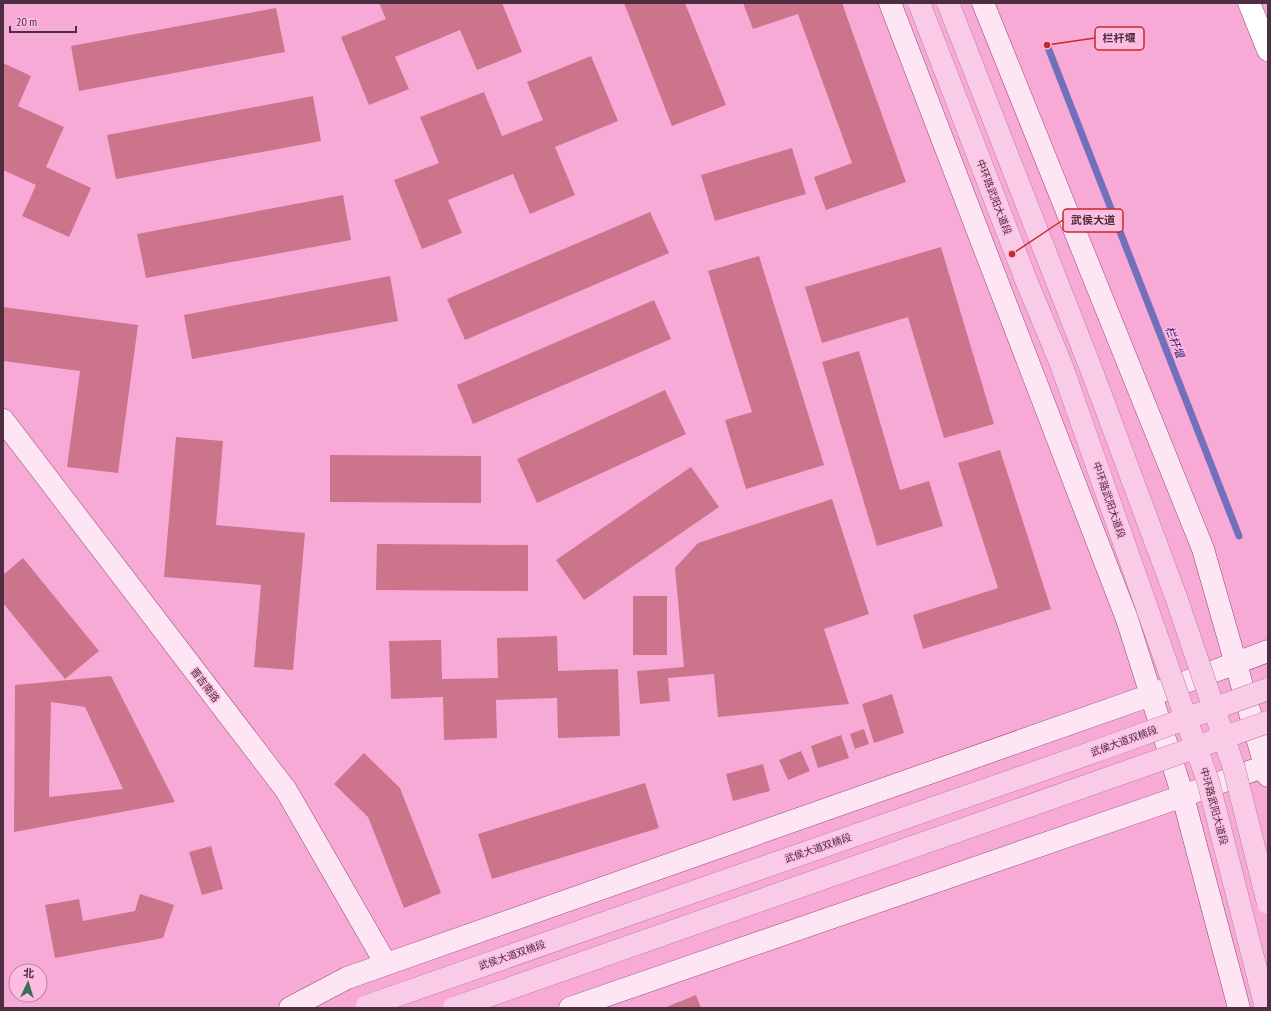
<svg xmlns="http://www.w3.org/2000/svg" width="1271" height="1011" viewBox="0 0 1271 1011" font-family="'PT Sans Narrow','Noto Sans SC',sans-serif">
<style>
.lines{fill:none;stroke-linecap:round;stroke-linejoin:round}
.stream{stroke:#7370bb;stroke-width:7}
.building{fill:#cc748b;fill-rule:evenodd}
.street-casing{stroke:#8f4a74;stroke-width:23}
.secondary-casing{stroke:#8f4a74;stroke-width:23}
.street{stroke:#fff;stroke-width:22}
.secondary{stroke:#fde5f3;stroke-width:22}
.primary-bridge-casing{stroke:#bc7da2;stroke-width:23;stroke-linecap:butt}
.primary-bridge{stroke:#facbe6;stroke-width:22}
.labels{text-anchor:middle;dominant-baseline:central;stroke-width:3;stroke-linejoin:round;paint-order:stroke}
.street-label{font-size:10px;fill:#4d2e41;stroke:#fcbde1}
.water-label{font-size:11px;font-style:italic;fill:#301f79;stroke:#fcbde1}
.leader{fill:none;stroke:#c8292a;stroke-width:1.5}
.callout-dot{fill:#c8292a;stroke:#fcbde1;stroke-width:1.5}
.callout{fill:#fcbde1;stroke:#c8292a;stroke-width:1.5}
.callout-label{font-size:11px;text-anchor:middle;font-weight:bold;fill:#4d2e41}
</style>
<rect width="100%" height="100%" fill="#f8aad7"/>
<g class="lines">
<path class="stream" d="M1047 45 1239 536"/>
</g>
<path class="building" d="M379 3H502L522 52 477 70 460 30 395 57 409 89 369 105 341 37 386 19Z
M624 3H685L726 105 672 126Z
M743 3H842L906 182 826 210 814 177 852 163 798 14 753 29Z
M276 8 285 52 79 91 71 46Z
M591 56 618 121 555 147 575 195 530 214 513 174 448 200 462 233 422 249 394 180 439 163 420 117 484 92 502 136 543 120 527 82Z
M3 63 31 76 18 106 64 127 46 167 91 188 69 237 22 216 36 185 3 170Z
M313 96 321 141 116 179 107 135Z
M792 148 806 194 715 221 701 175Z
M343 195 351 240 146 278 137 234Z
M650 212 669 253 465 340 447 299Z
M941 247 994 424 944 438 908 317 822 343 805 287Z
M759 256 824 465 746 489 725 420 752 412 708 271Z
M390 276 398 321 192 359 184 315Z
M654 300 671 339 473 424 457 385Z
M3 307 138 325 118 473 67 467 80 371 3 361Z
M859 351 900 490 929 481 943 526 877 546 822 362Z
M665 390 686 434 537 503 517 459Z
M176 437 223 441 216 525 305 533 293 670 254 667 261 585 164 577Z
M1000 450 1051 609 923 649 913 615 998 588 958 463Z
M330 455 481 456V503L330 502Z
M691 467 719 507 584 600 556 560Z
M832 499 869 614 824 629 849 704 718 717 714 674 668 678 670 701 640 704 637 671 684 667 675 568 698 543Z
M377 544 528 545V591L376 590Z
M23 558 99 651 65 679 3 603V575Z
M633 596H667V655H633Z
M557 636 558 671 618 669 620 736 558 738 557 698 496 700 497 738 444 740 443 697 391 699 389 641 441 640 442 679 498 678 497 638Z
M111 676 175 802 14 832 15 685ZM51 702 85 707 123 789 49 797Z
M892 694 904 733 874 743 862 704Z
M864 729 869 744 855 749 850 734Z
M841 735 849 758 818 768 811 746Z
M801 751 810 771 788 780 779 760Z
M364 753 400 788 441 893 404 908 368 817 334 784Z
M763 764 770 791 733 801 726 774Z
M645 783 659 828 492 879 478 834Z
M211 846 223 889 202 895 189 852Z
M140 894 174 905 163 938 55 958 45 905 79 899 83 921 135 911Z
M696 995 701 1008H664Z"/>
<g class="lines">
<defs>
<path id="street" d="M1249 3 1268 50"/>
<path id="secondary" d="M890 3 1127 619 1182 793 1239 1008
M983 3 1203 549 1268 776
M3 420 286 790 386 964
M290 1008 347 978 1151 695 1268 651
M570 1008 1183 796 1268 765"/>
</defs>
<use href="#street" class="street-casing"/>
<use href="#secondary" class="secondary-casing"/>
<use href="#street" class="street"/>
<use href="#secondary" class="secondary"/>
<defs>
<path id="primary-bridge" d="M919 3 1028 285 1061 364 1208 781 1266 1008
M948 3 1093 374 1176 597 1234 768 1268 903
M367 1006 1102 749 1268 689
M454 1008 1268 722"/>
</defs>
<use href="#primary-bridge" class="primary-bridge-casing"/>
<use href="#primary-bridge" class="primary-bridge"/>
</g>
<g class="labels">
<g class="street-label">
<text transform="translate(994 197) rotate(69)">中环路武阳大道段</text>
<text transform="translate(1109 500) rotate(71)">中环路武阳大道段</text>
<text transform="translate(205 685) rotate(53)">晋吉南路</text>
<text transform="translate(1124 741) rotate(-20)">武侯大道双楠段</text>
<text transform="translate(1214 806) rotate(75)">中环路武阳大道段</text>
<text transform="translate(818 848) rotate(-19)">武侯大道双楠段</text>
<text transform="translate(512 955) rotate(-19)">武侯大道双楠段</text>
</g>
<g class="water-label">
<text transform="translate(1175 342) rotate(69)">栏杆堰</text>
</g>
</g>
<path class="leader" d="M1047 45L1095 38M1012 254L1063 220"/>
<g class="callout-dot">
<circle cx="1047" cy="45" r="4"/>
<circle cx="1012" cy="254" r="4"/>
</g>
<g class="callout">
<rect x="1095" y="27" width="49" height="23" rx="4"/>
<rect x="1063" y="209" width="60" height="23" rx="4"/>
</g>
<g class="callout-label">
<text x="1119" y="42">栏杆堰</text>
<text x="1093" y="224">武侯大道</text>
</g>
<rect width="1271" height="1011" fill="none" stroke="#4d2e41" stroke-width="8"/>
<g transform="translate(28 983) rotate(4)"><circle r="19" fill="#fcbde1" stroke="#b684a1"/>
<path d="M0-3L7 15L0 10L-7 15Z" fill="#376f57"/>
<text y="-6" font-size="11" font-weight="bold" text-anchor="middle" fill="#4d2e41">北</text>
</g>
<path d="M10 26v6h66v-6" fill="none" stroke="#4d2e41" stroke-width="2"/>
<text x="16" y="26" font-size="12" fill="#4d2e41" stroke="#fcbde1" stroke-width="3" paint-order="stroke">20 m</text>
</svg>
